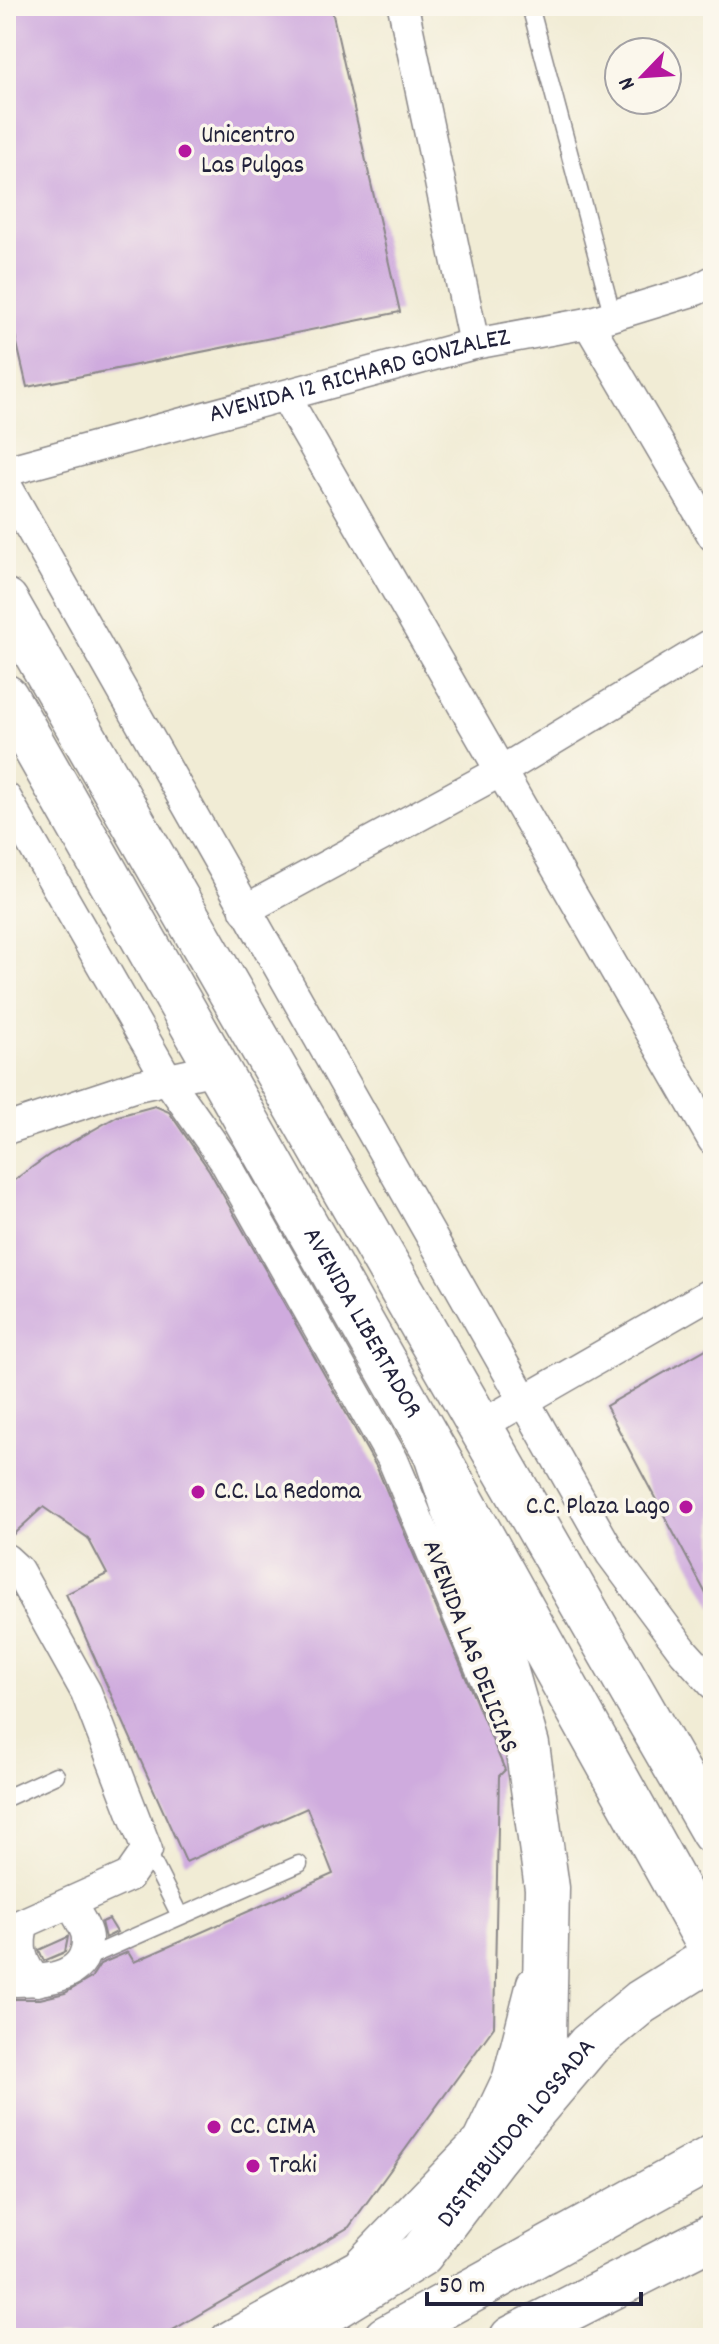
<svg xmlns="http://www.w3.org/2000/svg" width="719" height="2344" viewBox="0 0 719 2344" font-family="Dekko,sans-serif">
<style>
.building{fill:#cfabde}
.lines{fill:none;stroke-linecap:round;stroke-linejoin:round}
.lane-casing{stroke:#8a8788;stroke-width:19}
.street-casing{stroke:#8a8788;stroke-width:33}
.secondary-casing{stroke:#8a8788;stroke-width:47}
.primary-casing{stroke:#8a8788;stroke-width:47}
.lane{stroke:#fff;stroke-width:16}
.street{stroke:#fff;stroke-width:30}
.secondary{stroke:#fff;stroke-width:44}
.primary{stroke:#fff;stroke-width:44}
.poi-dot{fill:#b5179e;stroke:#fbf7ec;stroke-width:3}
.labels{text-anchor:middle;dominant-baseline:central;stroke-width:7;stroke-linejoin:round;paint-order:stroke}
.poi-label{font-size:26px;fill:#22223b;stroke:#fbf7ec;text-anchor:start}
.street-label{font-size:26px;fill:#22223b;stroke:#fbf7ec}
</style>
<rect width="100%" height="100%" fill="#fbf7ec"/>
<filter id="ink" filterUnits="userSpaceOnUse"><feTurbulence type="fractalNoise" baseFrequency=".0125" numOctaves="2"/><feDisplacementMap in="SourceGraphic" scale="16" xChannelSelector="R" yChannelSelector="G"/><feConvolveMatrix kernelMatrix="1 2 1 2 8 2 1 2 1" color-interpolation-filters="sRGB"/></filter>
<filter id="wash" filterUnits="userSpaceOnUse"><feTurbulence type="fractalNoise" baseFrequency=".006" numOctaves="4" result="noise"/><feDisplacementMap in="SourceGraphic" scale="32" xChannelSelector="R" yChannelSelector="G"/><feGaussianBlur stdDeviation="1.8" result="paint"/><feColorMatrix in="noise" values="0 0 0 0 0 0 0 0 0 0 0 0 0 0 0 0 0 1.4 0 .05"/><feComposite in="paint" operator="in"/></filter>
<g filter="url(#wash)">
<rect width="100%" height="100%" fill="#f1ecd5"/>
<g id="blocks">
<path class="building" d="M6 6H331L400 312 27 387 6 296Z
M155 1106 169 1112 209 1170 377 1468 505 1770 499 1776 494 2027 349 2227 159 2338H6V1999H40L65 1993 91 1978 100 1964 128 1952 134 1962 333 1874 307 1808 186 1862 66 1594 107 1574 88 1538 43 1507 6 1541V1186L49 1155 118 1116Z
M713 1345V1607L606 1406Z
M109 1919 117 1932 105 1938 101 1922Z
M68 1937 65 1952 44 1961 39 1950Z"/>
</g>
</g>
<g filter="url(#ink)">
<use href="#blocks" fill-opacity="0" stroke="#8a8788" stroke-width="2"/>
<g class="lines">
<defs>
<path id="lane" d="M530 6 612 313
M6 1798 56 1775
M147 1850 180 1916
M84 1959 299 1864"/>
<g id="street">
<path d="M403 6 474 344"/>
<path d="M588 323 713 536"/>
<path d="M285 396 713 1140"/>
<path id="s1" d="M6 471 474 344 588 323 696 290 713 281"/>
<path d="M6 485 611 1554 684 1652 713 1684"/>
<path d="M6 798 168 1080 224 1160 393 1460 497 1707"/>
<path d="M245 910 503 770 713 643"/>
<path d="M6 1129 136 1086 216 1069"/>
<path d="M480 1426 713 1292"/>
<path d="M6 1559 18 1570 86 1692 147 1850 129 1876 6 1931"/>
<path d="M23 1924C18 1948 20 1963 37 1981"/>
<path d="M6 1981C37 1981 88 1982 87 1939 87 1928 76 1914 71 1904"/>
<path d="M226 2338 357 2265 478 2140 508 2077 532 1983"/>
</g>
<g id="secondary">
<path d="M6 601 713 1832"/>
<path id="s2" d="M6 697 435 1452 713 1952"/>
</g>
<g id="primary">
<path d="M435 1452 488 1609 527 1745 547 1888 544 2036 496 2155"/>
<path id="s3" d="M285 2338 421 2254 496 2155 589 2045 641 2002 713 1957"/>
<path d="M386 2338 713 2157"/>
<path d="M512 2338 713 2236"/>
</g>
</defs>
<use href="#lane" class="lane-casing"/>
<use href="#street" class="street-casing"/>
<use href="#secondary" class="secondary-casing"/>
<use href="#primary" class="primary-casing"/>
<use href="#lane" class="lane"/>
<use href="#street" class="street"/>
<use href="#secondary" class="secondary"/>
<use href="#primary" class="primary"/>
</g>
</g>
<g class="poi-dot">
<circle cx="185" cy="151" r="8"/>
<circle cx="198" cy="1492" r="8"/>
<circle cx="686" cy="1507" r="8"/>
<circle cx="214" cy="2127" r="8"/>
<circle cx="253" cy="2166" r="8"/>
</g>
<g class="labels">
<g class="poi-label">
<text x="201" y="136">Unicentro<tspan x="201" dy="30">Las Pulgas</tspan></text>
<text x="214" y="1492">C.C. La Redoma</text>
<text x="670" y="1507" text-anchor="end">C.C. Plaza Lago</text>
<text x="230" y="2127">CC. CIMA</text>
<text x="269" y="2166">Traki</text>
</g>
<g class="street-label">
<text stroke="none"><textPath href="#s1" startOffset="366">AVENIDA 12 RICHARD GONZALEZ</textPath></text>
<text stroke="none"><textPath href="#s2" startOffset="720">AVENIDA LIBERTADOR</textPath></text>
<text transform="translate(469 1647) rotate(69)">AVENIDA LAS DELICIAS</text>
<text stroke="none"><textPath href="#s3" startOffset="314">DISTRIBUIDOR LOSSADA</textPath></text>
</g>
</g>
<rect width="719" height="2344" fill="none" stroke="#fbf7ec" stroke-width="32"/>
<g transform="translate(643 76) rotate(245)"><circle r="38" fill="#fbf7ec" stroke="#a4a2a5" stroke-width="2"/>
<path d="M0-6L14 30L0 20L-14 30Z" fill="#b5179e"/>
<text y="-12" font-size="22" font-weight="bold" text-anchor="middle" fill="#22223b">N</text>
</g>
<path d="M427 2292v12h214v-12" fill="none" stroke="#22223b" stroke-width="4"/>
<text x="439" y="2292" font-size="24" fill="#22223b" stroke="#fbf7ec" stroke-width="6" paint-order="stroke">50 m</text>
</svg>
